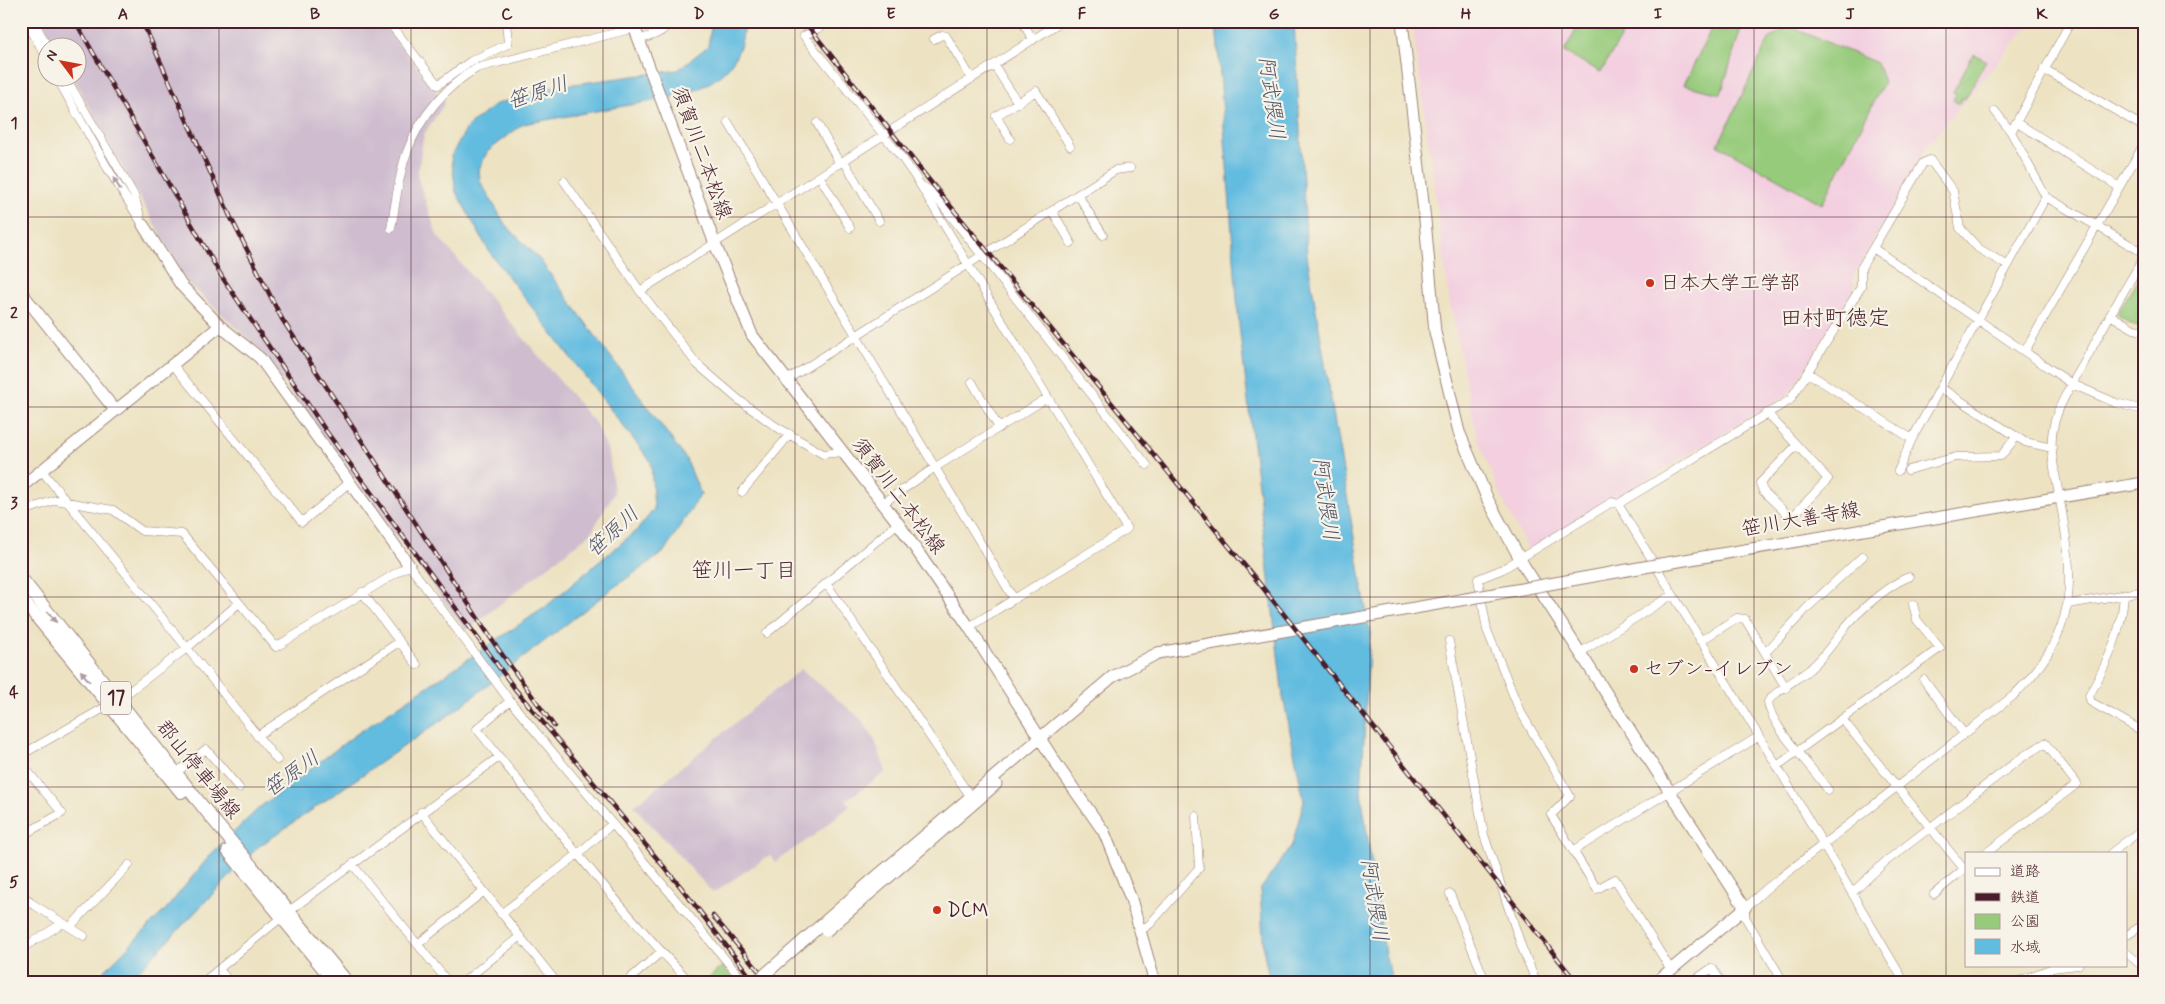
<svg xmlns="http://www.w3.org/2000/svg" width="2165" height="1004" viewBox="0 0 2165 1004" font-family="Mynerve,'Klee One',sans-serif">
<style>
.built{fill:#f3cfe0}
.industrial{fill:#cfbdcf}
.green{fill:#97cb7b;stroke:#707553}
.water{fill:#62bce0;stroke:#566e86}
.lines{fill:none;stroke-linecap:round;stroke-linejoin:round}
.street-casing{stroke:#9c8177;stroke-width:9}
.secondary-casing{stroke:#9c8177;stroke-width:13}
.primary-casing{stroke:#9c8177;stroke-width:14}
.street{stroke:#fff;stroke-width:8}
.secondary{stroke:#fff;stroke-width:11}
.primary{stroke:#fff;stroke-width:12}
.rail-casing{stroke:#4a1f2b;stroke-width:4.5}
.rail{stroke:#f7f3e8;stroke-width:2.5;stroke-dasharray:8;stroke-linecap:butt}
.secondary-bridge-casing{stroke:#9c8177;stroke-width:13;stroke-linecap:butt}
.secondary-bridge{stroke:#fff;stroke-width:11}
.oneway{fill:#ae9aa0}
.grid{fill:none;stroke:#4a1f2b;stroke-width:1;stroke-opacity:0.55}
.poi-dot{fill:#c8321e;stroke:#f7f3e8;stroke-width:2}
.labels{text-anchor:middle;dominant-baseline:central;stroke-width:4.5;stroke-linejoin:round;paint-order:stroke}
.shield{fill:#f7f3e8;stroke:#7e5f64;stroke-width:1}
.shield-label{font-size:19px;font-weight:bold;fill:#4a1f2b}
.street-label{font-size:20px;fill:#4a1f2b;stroke:#f7f3e8}
.poi-label{font-size:20px;fill:#4a1f2b;stroke:#f7f3e8;text-anchor:start}
.water-label{font-size:21px;font-style:italic;fill:#52566a;stroke:#f7f3e8}
.neighbourhood-label{font-size:21px;fill:#4a1f2b;stroke:#f7f3e8}
.quarter-label{font-size:22px;fill:#4a1f2b;stroke:#f7f3e8}
.neatline{fill:none;stroke:#4a1f2b;stroke-width:2}
.grid-label{font-size:16px;text-anchor:middle;font-weight:bold;fill:#4a1f2b}
</style>
<rect width="100%" height="100%" fill="#f7f3e8"/>
<filter id="ink" filterUnits="userSpaceOnUse"><feTurbulence type="fractalNoise" baseFrequency=".02" numOctaves="2"/><feDisplacementMap in="SourceGraphic" scale="10" xChannelSelector="R" yChannelSelector="G"/><feConvolveMatrix kernelMatrix="1 2 1 2 8 2 1 2 1" color-interpolation-filters="sRGB"/></filter>
<filter id="wash" filterUnits="userSpaceOnUse"><feTurbulence type="fractalNoise" baseFrequency=".0096" numOctaves="4" result="noise"/><feDisplacementMap in="SourceGraphic" scale="20" xChannelSelector="R" yChannelSelector="G"/><feGaussianBlur stdDeviation="1.12" result="paint"/><feColorMatrix in="noise" values="0 0 0 0 0 0 0 0 0 0 0 0 0 0 0 0 0 1.4 0 .05"/><feComposite in="paint" operator="in"/></filter>
<g filter="url(#wash)">
<rect width="100%" height="100%" fill="#ede3c3"/>
<path class="built" d="M1412 21H2032L1926 147 1852 279 1855 287 1788 395 1528 550 1500 494 1477 437 1450 305Z"/>
<path class="industrial" d="M42 21H381L445 103 424 134 417 176 437 235 595 423 609 453 614 493 591 533 466 631 258 348 187 282 73 78H78V48L56 47Z
M801 669 861 719 874 738 886 772 846 800 850 806 813 836 775 862 770 855 713 893 634 806Z"/>
<path class="green" d="M1581 21H1630L1601 72 1564 52Z
M1715 21 1742 25 1721 94 1684 85Z
M1788 26 1877 63 1884 82 1822 204 1718 145 1769 39Z
M1973 54 1986 60 1965 99 1962 98 1959 104 1953 100 1956 94 1953 93Z
M2144 269V328L2131 324 2117 314Z
M722 966 737 983H704Z"/>
<path class="water" d="M712 21H744C743 65 718 83 680 96L523 124 487 152 479 169 480 181 505 224 539 259 686 459 701 494 663 553 613 588 452 713 258 847 127 983H92L166 909 212 853 260 807 355 735 544 608 638 529 654 509 651 462 490 253 456 192 451 156 468 126 496 104 552 87 678 70 708 46Z
M1216 21H1294L1307 256 1370 633 1361 792 1385 954 1393 983H1270L1264 953 1260 890 1292 845 1304 801 1283 697 1239 325Z"/>
</g>
<g filter="url(#ink)">
<g class="lines">
<defs>
<path id="street" d="M26 21 48 60
M34 21 48 48
M388 21 438 85 471 61 508 44 506 21
M831 21 804 36 902 158 916 178 1127 529 969 627
M1022 21 1033 40
M640 39C652 36 664 33 670 21
M934 39 942 35 946 36 972 79
M994 65 1018 103
M2044 69 2144 127
M57 78 108 169 143 225
M66 78 134 195 140 216
M1995 111 2011 132
M728 122 1014 599
M2016 122 2119 187
M817 123 840 164
M1010 139 996 116 1036 91 1070 146
M844 161 879 221
M820 177 850 228
M564 181 640 291 697 364 739 400 775 426 823 454 842 452
M922 186 932 192 1147 465
M1078 195 1103 235
M2046 197 2144 253
M1053 212 1071 243
M391 228C396 204 398 176 407 152 419 118 446 86 477 68L635 28
M1873 248 1923 163 1930 160 1953 191 1960 228 1978 248 2008 266
M640 291 1062 21
M2110 315 2134 329 2144 331
M2025 351 2144 144
M173 365 302 522 349 483
M1808 373 1912 439
M785 381 1116 170 1130 168
M972 382 999 428
M1941 388 2025 442 2052 448
M1767 413 1828 479 1791 518 1763 491 1760 483 1796 446
M1908 470 1956 457 2001 456 2017 436
M42 471 187 648 277 760
M1898 471 1912 439 2046 197 2011 132 2071 21
M742 492 790 434
M882 504 934 468 1047 398
M1618 504 1777 766 1905 983
M21 512 55 500 113 510 142 531 182 534 276 647 409 565 510 701 745 983
M826 583 970 796
M362 592 417 665
M2124 594C2122 633 2107 663 2089 696L2091 702 2144 732
M2069 604 2144 591
M767 633 898 523
M1449 641 1484 835 1522 948 1537 983
M1700 641 1737 618 1745 619 1786 688
M1581 652 1672 595
M1766 652 1807 608 1863 556
M1924 680 1964 734
M510 701 477 729C546 815 614 903 691 983
M1842 719 1964 869 1934 894
M257 736 399 642
M21 755 118 700 187 648 239 603
M21 763 62 813 21 836
M1777 766 1940 648 1917 620 1913 604
M176 773 206 749 239 788
M1828 790C1814 768 1771 728 1768 702 1773 692 1800 678 1810 669 1824 657 1832 644 1843 630 1856 613 1889 584 1909 577
M421 812 557 983
M1573 851 1758 737
M2111 853 2144 828
M352 864 449 983
M21 893 31 903 84 936
M1852 893 1885 862 2024 756 2045 743 2077 784 1986 853
M1450 894 1486 983
M501 914 578 854 612 824
M70 927 129 865
M1140 931 1150 924 1199 868 1196 816
M2126 936 2144 924
M418 944 483 892
M21 949 63 923
M2126 952 2144 968
M219 969 230 983
M1671 970 1615 879 1597 889 1551 815 1570 796 1519 709 1487 630 1478 579 1503 569 1612 502 1618 504 1790 400 1861 287V268L1873 248 2072 384 2116 403 2144 410
M202 983 289 911 499 757
M462 983 519 937
M625 983 661 952
M1690 983 1712 968 1722 983
M1784 983 1745 917V908L1766 889 2013 696C2080 630 2075 582 2059 495 2055 472 2048 447 2054 424 2059 403 2073 382 2084 363 2103 327 2123 292 2144 257
M2013 983 2053 968 2078 965
M2138 983 2144 977"/>
<path id="secondary" d="M632 21 715 244 752 335 898 523 969 627 1057 765 1104 832 1131 899 1155 983
M1402 21 1425 220 1435 332 1459 432 1488 500 1524 566 1745 908 1655 983
M143 225 181 285 220 326 260 358 409 565
M21 292 115 410
M21 487 220 326
M1661 564 2144 483
M870 882 1112 677 1158 653 1466 599
M876 888 996 784"/>
<path id="primary" d="M21 578 211 817 348 983
M21 598 181 792
M228 851 335 983"/>
</defs>
<use href="#street" class="street-casing"/>
<use href="#secondary" class="secondary-casing"/>
<use href="#primary" class="primary-casing"/>
<use href="#street" class="street"/>
<use href="#secondary" class="secondary"/>
<use href="#primary" class="primary"/>
<defs>
<path id="rail" d="M75 21 222 277 326 431 515 689 680 886 755 983
M142 21 230 216 282 319 496 646 554 726
M804 21 925 175 1259 583 1577 983
M713 916 769 983"/>
</defs>
<use href="#rail" class="rail-casing"/>
<use href="#rail" class="rail"/>
<defs>
<path id="secondary-bridge" d="M1466 599 1661 564
M826 931 876 888
M755 983 870 882"/>
</defs>
<use href="#secondary-bridge" class="secondary-bridge-casing"/>
<use href="#secondary-bridge" class="secondary-bridge"/>
</g>
<defs><path id="oneway-solid" d="M-6-.8H1V-3.2L6.5 0L1 3.2V.8H-6Z" transform="scale(1.25)"/></defs>
<g class="oneway">
<use href="#oneway-solid" transform="translate(117 184) rotate(-122)"/>
<use href="#oneway-solid" transform="translate(52 617) rotate(51)"/>
<use href="#oneway-solid" transform="translate(85 676) rotate(-129)"/>
</g>
</g>
<path class="grid" d="M219 21V983M411 21V983M603 21V983M795 21V983M987 21V983M1178 21V983M1370 21V983M1562 21V983M1754 21V983M1946 21V983M21 217H2144M21 407H2144M21 597H2144M21 787H2144"/>
<g class="poi-dot">
<circle cx="1650" cy="283" r="5"/>
<circle cx="1634" cy="669" r="5"/>
<circle cx="937" cy="910" r="5"/>
</g>
<g class="labels">
<rect class="shield" x="101" y="681.5" width="30" height="33" rx="4"/>
<g class="shield-label">
<text x="116" y="698">17</text>
</g>
<g class="street-label">
<text transform="translate(701 153) rotate(70)">須賀川二本松線</text>
<text transform="translate(898 496) rotate(53)">須賀川二本松線</text>
<text transform="translate(1801 520) rotate(-10)">笹川大善寺線</text>
<text transform="translate(198 770) rotate(51)">郡山停車場線</text>
</g>
<g class="poi-label">
<text x="1660" y="283">日本大学工学部</text>
<text x="1644" y="669">セブン-イレブン</text>
<text x="947" y="910">DCM</text>
</g>
<g class="water-label">
<text transform="translate(538 93) rotate(-18)">笹原川</text>
<text transform="translate(1271 98) rotate(82)">阿武隈川</text>
<text transform="translate(1325 499) rotate(82)">阿武隈川</text>
<text transform="translate(613 532) rotate(-43)">笹原川</text>
<text transform="translate(292 774) rotate(-36)">笹原川</text>
<text transform="translate(1374 900) rotate(81)">阿武隈川</text>
</g>
<g class="neighbourhood-label">
<text x="744" y="571">笹川一丁目</text>
</g>
<g class="quarter-label">
<text x="1835" y="319">田村町徳定</text>
</g>
</g>
<rect width="2165" height="1004" fill="none" stroke="#f7f3e8" stroke-width="55"/>
<rect x="1965" y="852" width="162" height="115" fill="#f7f3e8" stroke="#b29e9c"/>
<rect x="1975" y="868" width="25" height="8" fill="#ffffff" stroke="#b29e9c"/>
<text x="2010" y="876" font-size="15" fill="#4a1f2b">道路</text>
<rect x="1975" y="893" width="25" height="8" fill="#4a1f2b" stroke="#b29e9c"/>
<text x="2010" y="902" font-size="15" fill="#4a1f2b">鉄道</text>
<rect x="1975" y="914" width="25" height="15" fill="#97cb7b" stroke="#b29e9c"/>
<text x="2010" y="926" font-size="15" fill="#4a1f2b">公園</text>
<rect x="1975" y="939" width="25" height="15" fill="#62bce0" stroke="#b29e9c"/>
<text x="2010" y="952" font-size="15" fill="#4a1f2b">水域</text>
<g transform="translate(62 62) rotate(302)"><circle r="24" fill="#f7f3e8" stroke="#b29e9c"/>
<path d="M0-4L9 19L0 12L-9 19Z" fill="#c8321e"/>
<text y="-8" font-size="14" font-weight="bold" text-anchor="middle" fill="#4a1f2b">N</text>
</g>
<rect x="28" y="28" width="2110" height="948" class="neatline"/>
<g class="grid-label">
<text x="123" y="19">A</text>
<text x="315" y="19">B</text>
<text x="507" y="19">C</text>
<text x="699" y="19">D</text>
<text x="891" y="19">E</text>
<text x="1082" y="19">F</text>
<text x="1274" y="19">G</text>
<text x="1466" y="19">H</text>
<text x="1658" y="19">I</text>
<text x="1850" y="19">J</text>
<text x="2042" y="19">K</text>
<text x="14" y="128">1</text>
<text x="14" y="318">2</text>
<text x="14" y="508">3</text>
<text x="14" y="697">4</text>
<text x="14" y="887">5</text>
</g>
</svg>
